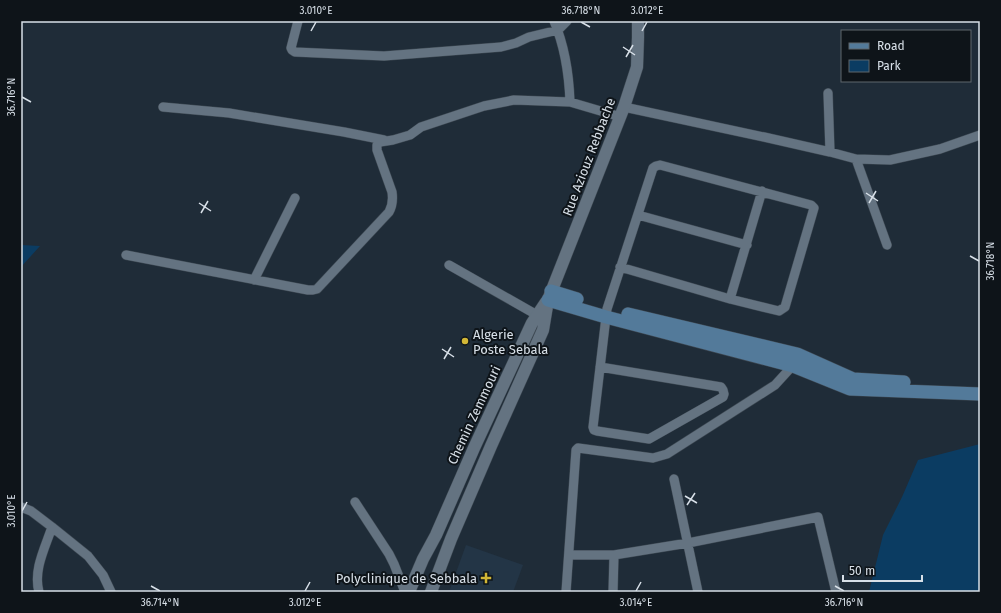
<svg xmlns="http://www.w3.org/2000/svg" width="1001" height="613" viewBox="0 0 1001 613" font-family="'Fira Sans',sans-serif">
<style>
.built{fill:#233546}
.green{fill:#0b3c62}
.lines{fill:none;stroke-linecap:round;stroke-linejoin:round}
.minor-casing{stroke:#3e4953;stroke-width:10}
.tertiary-casing{stroke:#3e4953;stroke-width:13}
.secondary-casing{stroke:#3e4953;stroke-width:14}
.minor{stroke:#647381;stroke-width:9}
.tertiary{stroke:#647381;stroke-width:12}
.secondary{stroke:#537a9a;stroke-width:13}
.ticks{fill:none;stroke:#d8e0e8;stroke-width:1.5}
.poi-dot{fill:#d2b736;stroke:#0e1419;stroke-width:1.5}
.labels{text-anchor:middle;dominant-baseline:central;stroke-width:4;stroke-linejoin:round;paint-order:stroke}
.street-label{font-size:13px;fill:#d8e0e8;stroke:#0e1419}
.poi-label{font-size:13px;fill:#d8e0e8;stroke:#0e1419;text-anchor:start}
.neatline{fill:none;stroke:#d8e0e8;stroke-width:1.5}
.ticks-label{font-size:10px;text-anchor:middle;fill:#d8e0e8}
</style>
<rect width="100%" height="100%" fill="#1f2c38"/>
<path class="built" d="M466 545 523 565 513 592H449Z"/>
<path class="green" d="M21 245 40 246 21 267Z
M980 444V592H869L883 535 902 497 918 460Z"/>
<g class="lines">
<defs>
<path id="minor" d="M298 21 291 48 292 50 295 52 384 56 501 47 516 43 529 37 558 30 567 21
M554 21C565 47 569 74 570 102
M828 93 830 152
M163 107 229 113 344 132 384 140
M624 107 764 137 830 152 856 159 890 160 940 149 980 135
M856 159 887 245
M638 215 747 245
M126 255 308 290H313L317 289 389 212C393 205 393 199 392 192L377 150V145L380 142 393 140 410 135 421 127 484 106 514 100 570 102 621 117
M449 265 537 315
M254 280 295 198
M730 299 762 191
M600 367 721 387 723 390 724 394 723 397 649 439 597 431 594 430 593 427 606 317 607 309 653 168 656 166 660 165 811 205 814 208 785 307 779 311 730 299 620 267
M674 479 698 592
M355 502 389 554 394 564 405 592
M21 507 31 511 52 527 88 556 103 575 111 592
M569 555H614L688 543 818 517 836 592
M39 592C33 570 45 548 52 527
M566 592 576 450 578 448 653 458 667 454 775 385 796 362
M613 592 614 555"/>
<path id="tertiary" d="M409 592 423 559 436 535 474 448 532 323 546 302
M431 592 451 539 491 446 543 330 548 300 624 107 637 67 638 37V21"/>
<path id="secondary" d="M551 291 577 299
M548 300 606 317 793 366 850 389 980 394
M628 314 797 354 853 379 904 382"/>
</defs>
<use href="#minor" class="minor-casing"/>
<use href="#tertiary" class="tertiary-casing"/>
<use href="#secondary" class="secondary-casing"/>
<use href="#minor" class="minor"/>
<use href="#tertiary" class="tertiary"/>
<use href="#secondary" class="secondary"/>
</g>
<path class="ticks" d="M581 22 590 27M311 31 316 22M642 31 647 22M623 47 635 55M626 57 633 45M22 97 31 102M866 193 878 201M199 203 211 211M869 203 876 191M201 213 208 201M970 256 979 261M442 349 454 357M444 359 451 347M685 496 697 503M687 505 695 493M22 511 27 502M151 586 160 591M835 586 844 591M305 591 310 582M636 591 641 582"/>
<g class="poi-dot">
<circle cx="465" cy="341" r="4"/>
<path d="M484 572h4v4h4v4h-4v4h-4v-4h-4v-4h4z"/>
</g>
<g class="labels">
<g class="street-label">
<text transform="translate(589 157) rotate(-69)">Rue Aziouz Rebbache</text>
<text transform="translate(474 415) rotate(-65)">Chemin Zemmouri</text>
</g>
<g class="poi-label">
<text x="473" y="334">Algerie<tspan x="473" dy="15">Poste Sebala</tspan></text>
<text x="477" y="578" text-anchor="end">Polyclinique de Sebbala</text>
</g>
</g>
<rect width="1001" height="613" fill="none" stroke="#0e1419" stroke-width="44"/>
<rect x="841" y="30" width="130" height="52" fill="#0e1419" stroke="#5f666c"/>
<rect x="849" y="43" width="20" height="6" fill="#537a9a" stroke="#5f666c"/>
<text x="877" y="50" font-size="12" fill="#d8e0e8">Road</text>
<rect x="849" y="60" width="20" height="12" fill="#0b3c62" stroke="#5f666c"/>
<text x="877" y="70" font-size="12" fill="#d8e0e8">Park</text>
<path d="M843 575v6h79v-6" fill="none" stroke="#d8e0e8" stroke-width="2"/>
<text x="849" y="575" font-size="12" fill="#d8e0e8" stroke="#0e1419" stroke-width="3" paint-order="stroke">50 m</text>
<rect x="22" y="22" width="957" height="569" class="neatline"/>
<g class="ticks-label">
<text x="316" y="14">3.010°E</text>
<text x="581" y="14">36.718°N</text>
<text x="647" y="14">3.012°E</text>
<text transform="translate(11 97) rotate(-90)" y="4">36.716°N</text>
<text transform="translate(990 261) rotate(-90)" y="4">36.718°N</text>
<text transform="translate(11 511) rotate(-90)" y="4">3.010°E</text>
<text x="160" y="606">36.714°N</text>
<text x="305" y="606">3.012°E</text>
<text x="636" y="606">3.014°E</text>
<text x="844" y="606">36.716°N</text>
</g>
</svg>
